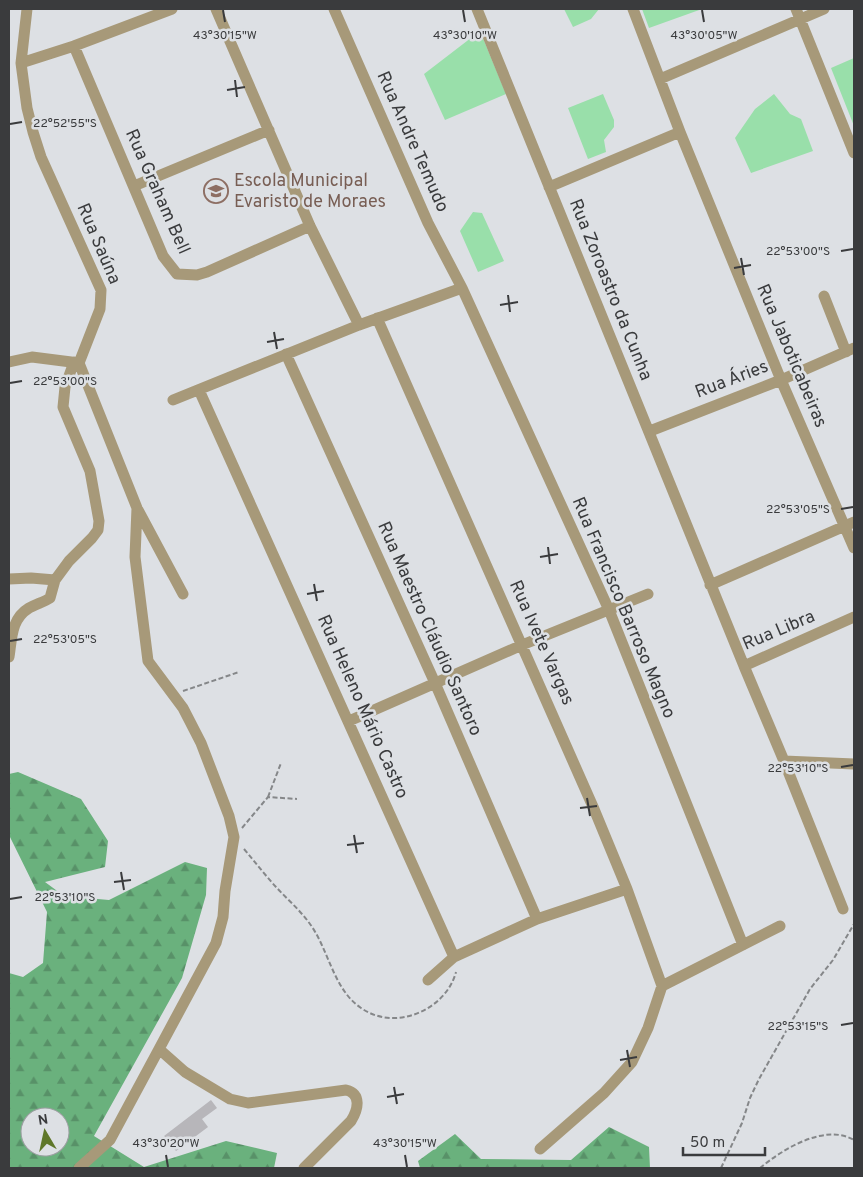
<svg xmlns="http://www.w3.org/2000/svg" width="863" height="1177" viewBox="0 0 863 1177" font-family="Overpass,sans-serif">
<style>
.green{fill:#99dfaa}
.forest{fill:url(#forest-firs);fill-rule:evenodd}
.building{fill:#b7b6ba}
.lines{fill:none;stroke-linecap:round;stroke-linejoin:round}
.path{stroke:#858789;stroke-width:2;stroke-dasharray:5 2.5;stroke-linecap:butt}
.minor{stroke:#a79979;stroke-width:11}
.ticks{fill:none;stroke:#3a3b3d;stroke-width:2}
.labels{text-anchor:middle;dominant-baseline:central;stroke-width:5;stroke-linejoin:round;paint-order:stroke}
.street-label{font-size:18px;fill:#3a3b3d;stroke:#dde0e4}
.education-label{font-size:18px;fill:#785e54;stroke:#dde0e4;text-anchor:start}
.ticks-label{font-size:12px;text-anchor:middle;fill:#3a3b3d;stroke:#dde0e4;stroke-width:5;stroke-linejoin:round;paint-order:stroke}
</style>
<defs>
<pattern id="forest-firs" width="22" height="20" patternUnits="userSpaceOnUse" patternTransform="scale(1.25)"><rect width="22" height="20" fill="#6ab17d"/><path d="M5 1l3.5 6h-7zM16 11l3.5 6h-7z" fill="#589168"/></pattern>
</defs>
<rect width="100%" height="100%" fill="#dde0e4"/>
<path class="green" d="M564 9H599L591 19 573 27Z
M642 9H702L649 28Z
M480 31 506 94 445 120 424 74Z
M854 58V126L831 68Z
M603 94 614 120V127L604 140 606 152 588 159 568 108Z
M774 94 790 114 801 119 813 151 751 173 735 138 755 109Z
M473 212 482 213 504 261 478 272 460 231Z"/>
<path class="forest" d="M18 772 81 799 108 841 105 867 45 882 64 896 109 900 185 862 207 868 206 895 182 978 94 1136 144 1167 226 1141 277 1153 274 1168H9V973L23 977 43 963 47 912 9 835V774ZM30 1117H60V1147H30Z
M609 1127 649 1147 650 1168H420L418 1161 455 1134 481 1159 571 1160Z"/>
<path class="building" d="M211 1100 217 1108 202 1119 208 1127 176 1151 164 1136Z"/>
<g class="lines">
<path class="path" d="M183 691 239 672
M268 797 281 763
M242 828 268 797 297 799
M244 849C255 862 265 875 276 887 287 899 300 910 310 924 329 950 333 989 361 1008 395 1032 446 1010 456 972
M721 1168 742 1123 750 1098 759 1079 810 989 833 960 854 924
M760 1168C783 1149 825 1123 854 1140"/>
<path class="minor" d="M27 9 21 63 27 108 33 132 41 157 101 290 100 309 79 363 137 508 183 594
M216 9 310 226 359 325
M334 9 428 223 462 288 609 610 743 945
M477 9 744 666 854 617
M633 9 680 132 781 380 854 548
M796 9 854 153
M74 46 163 256 177 274 197 275 207 272 310 226
M21 63 74 46 172 9
M660 79 824 9
M134 186 269 130
M549 187 680 132
M824 296 846 352
M377 318 594 809 627 889 662 986
M286 354 435 683 537 919
M9 362 32 357 79 363
M199 390 454 957
M173 400 359 325 462 288
M650 431 781 380 854 348
M137 508 135 557 148 661 183 708 201 743 229 816 234 837 225 891 223 917 216 943 159 1049 185 1072 230 1099 248 1103 346 1090C362 1094 358 1110 351 1121L304 1168
M9 579 31 578 55 580 69 561 92 538 98 530 99 521 90 471 63 407 65 387 74 362
M710 585 854 522
M9 657C12 638 11 619 29 608 36 604 44 602 50 598L55 580
M744 666 784 761 843 909
M349 721 522 645 648 594
M784 761 854 764
M428 980 454 957 537 919 627 889
M662 986 780 926
M540 1149 604 1093 632 1062 648 1028 662 986
M79 1168 110 1140 159 1049"/>
</g>
<path class="ticks" d="M223 10 225 22M463 10 465 22M702 10 704 22M235 80 237 97M227 90 245 87M10 124 22 122M841 251 853 249M741 258 744 275M734 268 751 265M508 295 510 312M500 305 518 302M274 332 277 349M267 342 284 339M10 383 22 381M841 509 853 507M548 547 550 564M540 557 558 554M314 584 317 601M307 594 324 591M10 641 22 639M841 767 853 765M587 798 590 816M580 808 597 806M354 835 357 853M347 845 364 843M121 872 124 890M114 882 131 880M10 899 22 897M841 1025 853 1023M627 1050 630 1067M620 1060 637 1057M394 1087 397 1104M387 1097 404 1094M166 1155 168 1167M405 1155 407 1167"/>
<defs>
<symbol id="school-ring" viewBox="-11 -11 22 22"><circle r="9.5" fill="#dde0e4" stroke="#8d6e63" stroke-width="1.5"/><path d="M0-5L7-2L0 1L-7-2ZM-4 1L0 2.5L4 1V4Q0 6-4 4Z" fill="#8d6e63"/></symbol>
</defs>
<g fill-rule="evenodd">
<use href="#school-ring" x="202" y="177" width="28" height="28"/>
</g>
<g class="labels">
<g class="street-label">
<text transform="translate(412 142) rotate(66)">Rua Andre Temudo</text>
<text transform="translate(157 192) rotate(66)">Rua Graham Bell</text>
<text transform="translate(98 244) rotate(67)">Rua Saúna</text>
<text transform="translate(610 290) rotate(68)">Rua Zoroastro da Cunha</text>
<text transform="translate(791 356) rotate(67)">Rua Jaboticabeiras</text>
<text transform="translate(732 380) rotate(-21)">Rua Áries</text>
<text transform="translate(623 608) rotate(67)">Rua Francisco Barroso Magno</text>
<text transform="translate(429 629) rotate(66)">Rua Maestro Cláudio Santoro</text>
<text transform="translate(779 631) rotate(-23)">Rua Libra</text>
<text transform="translate(541 643) rotate(66)">Rua Ivete Vargas</text>
<text transform="translate(362 707) rotate(66)">Rua Heleno Mário Castro</text>
</g>
<g class="education-label">
<text x="234" y="181">Escola Municipal<tspan x="234" dy="21">Evaristo de Moraes</tspan></text>
</g>
</g>
<g class="ticks-label">
<text x="225" y="39">43°30'15"W</text>
<text x="465" y="39">43°30'10"W</text>
<text x="704" y="39">43°30'05"W</text>
<text x="65" y="127">22°52'55"S</text>
<text x="798" y="255">22°53'00"S</text>
<text x="65" y="385">22°53'00"S</text>
<text x="798" y="513">22°53'05"S</text>
<text x="65" y="643">22°53'05"S</text>
<text x="798" y="772">22°53'10"S</text>
<text x="65" y="901">22°53'10"S</text>
<text x="798" y="1030">22°53'15"S</text>
<text x="166" y="1147">43°30'20"W</text>
<text x="405" y="1147">43°30'15"W</text>
</g>
<rect width="863" height="1177" fill="none" stroke="#3a3b3d" stroke-width="20"/>
<g transform="translate(45 1132) rotate(351)"><circle r="24" fill="#dde0e4" stroke="#9c9ea1"/>
<path d="M0-4L9 19L0 12L-9 19Z" fill="#5f7729"/>
<text y="-8" font-size="14" font-weight="bold" text-anchor="middle" fill="#3a3b3d">N</text>
</g>
<path d="M683 1147v8h82v-8" fill="none" stroke="#3a3b3d" stroke-width="2.5"/>
<text x="690" y="1147" font-size="15" fill="#3a3b3d" stroke="#dde0e4" stroke-width="4" paint-order="stroke">50 m</text>
</svg>
